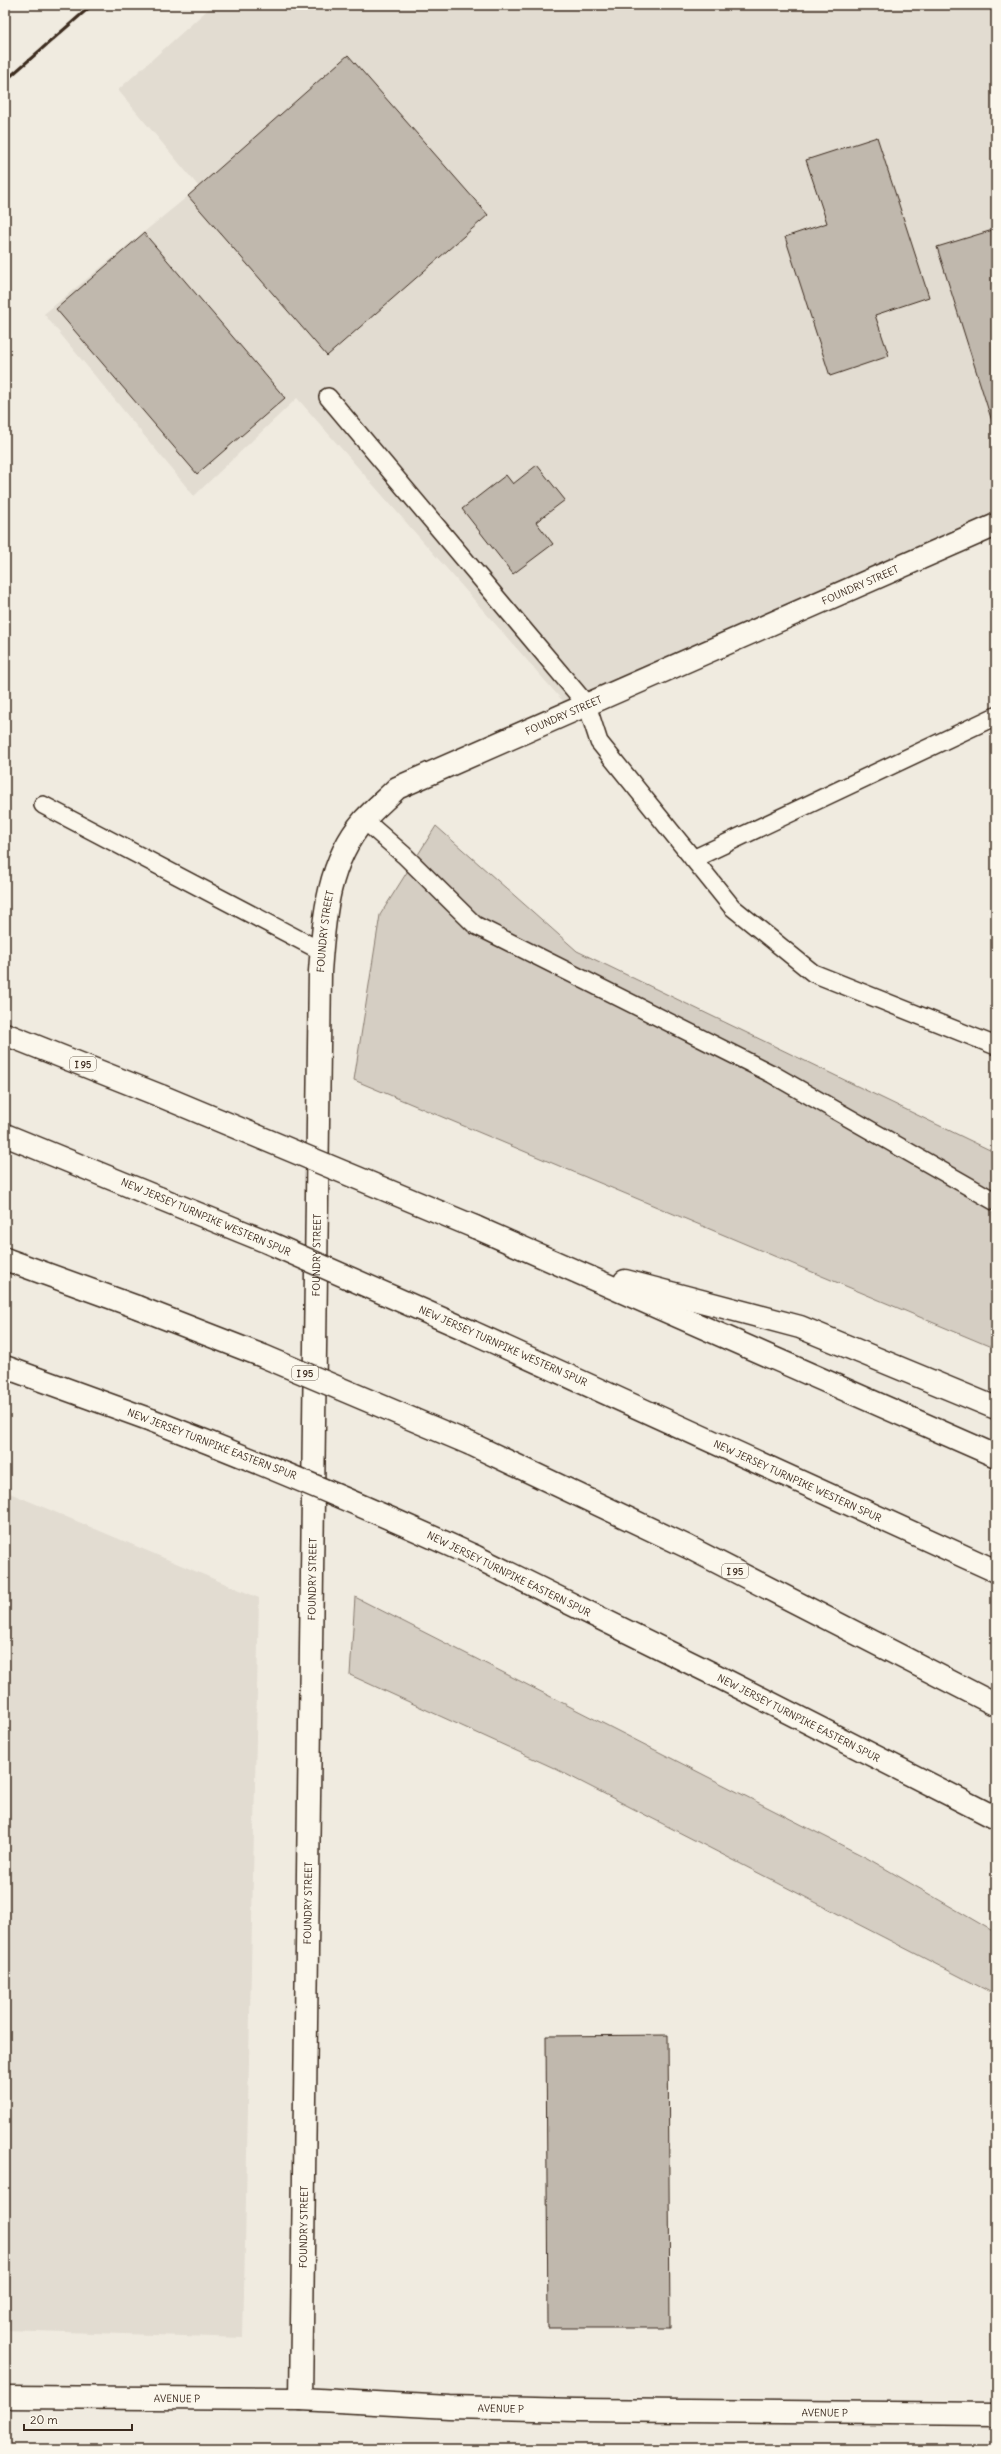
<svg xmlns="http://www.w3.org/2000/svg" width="1001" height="2454" viewBox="0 0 1001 2454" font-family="Delius,sans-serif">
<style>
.built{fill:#e2dcd1}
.green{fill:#d5cec3;stroke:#887c70}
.building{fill:#c0b8ad;stroke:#3b2a1e}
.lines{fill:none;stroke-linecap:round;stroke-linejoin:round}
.lane-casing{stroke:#3b2a1e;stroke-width:20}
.street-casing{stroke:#3b2a1e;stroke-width:25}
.secondary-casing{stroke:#3b2a1e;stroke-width:25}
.highway-casing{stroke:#3b2a1e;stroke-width:25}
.lane{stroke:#fbf7ec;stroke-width:17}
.street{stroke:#fbf7ec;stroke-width:22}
.secondary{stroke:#fbf7ec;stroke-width:22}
.highway{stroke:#fbf7ec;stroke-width:22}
.rail{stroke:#3b2a1e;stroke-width:3}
.highway-bridge-casing{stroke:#3b2a1e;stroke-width:25;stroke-linecap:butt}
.highway-bridge{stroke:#fbf7ec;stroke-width:22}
.labels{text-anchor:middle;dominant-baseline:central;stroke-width:3.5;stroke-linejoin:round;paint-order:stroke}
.shield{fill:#fbf7ec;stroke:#75685c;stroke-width:1}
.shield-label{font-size:9px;font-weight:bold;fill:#3b2a1e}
.street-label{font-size:10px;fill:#3b2a1e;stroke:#fbf7ec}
</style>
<rect width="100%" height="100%" fill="#f0ebe0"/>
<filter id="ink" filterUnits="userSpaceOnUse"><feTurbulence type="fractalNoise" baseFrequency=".025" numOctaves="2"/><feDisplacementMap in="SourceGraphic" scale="8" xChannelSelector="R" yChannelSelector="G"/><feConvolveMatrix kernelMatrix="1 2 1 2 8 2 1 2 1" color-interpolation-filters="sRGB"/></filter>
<g filter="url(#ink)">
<path class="built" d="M213 5H996V521L569 708 297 398 194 496 44 314 199 187 118 90Z
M5 1491 259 1598 243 2338 5 2330Z"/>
<path class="green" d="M436 826 577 951 996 1153V1349L354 1080 380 915Z
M355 1597 867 1858 996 1933V1995L554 1768 350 1675Z"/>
<path class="building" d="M348 55 488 215 327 356 188 196Z
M877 137 929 297 875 315 889 356 830 376 785 237 827 223 806 160Z
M996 229V434L937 247Z
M144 233 285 398 197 474 56 309Z
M537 465 565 500 536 522 553 544 513 574 462 509 506 475 513 484Z
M668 2035 670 2328H548L546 2036Z"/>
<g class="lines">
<defs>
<path id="lane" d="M328 397 587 705 599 742 732 907 813 973 996 1046
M43 805 321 951
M364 820 404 855 475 925 772 1074 996 1202
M693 859 996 716"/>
<g id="street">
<path id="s1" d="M301 2399 320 972C324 918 327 863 364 820 374 809 386 799 397 788L996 525"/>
</g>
<g id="secondary">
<path id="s2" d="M5 2397 301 2399 449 2407 576 2410 996 2414"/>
</g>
<g id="highway">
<path d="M5 1034 161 1096"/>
<path d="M5 1135 159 1198"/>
<path d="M475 1227 996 1456"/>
<path d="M5 1259 137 1307"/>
<path d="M625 1281 800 1327 996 1408"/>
<path id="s3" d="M472 1332 996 1571"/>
<path d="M5 1367 151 1420"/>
<path d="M471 1444 688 1547 996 1705"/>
<path id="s4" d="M474 1556 715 1675 996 1818"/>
</g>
</defs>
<use href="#lane" class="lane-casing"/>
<use href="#street" class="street-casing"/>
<use href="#secondary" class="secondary-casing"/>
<use href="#highway" class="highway-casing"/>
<use href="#lane" class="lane"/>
<use href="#street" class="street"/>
<use href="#secondary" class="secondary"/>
<use href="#highway" class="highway"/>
<path class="rail" d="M5 81 92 5"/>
<defs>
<path id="highway-bridge" d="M161 1096 475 1227
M159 1198 265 1241 472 1332
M137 1307 263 1356 471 1444
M151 1420C260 1462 367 1507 474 1556"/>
</defs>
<use href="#highway-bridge" class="highway-bridge-casing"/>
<use href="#highway-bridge" class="highway-bridge"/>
</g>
</g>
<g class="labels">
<g class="shield">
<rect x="70" y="1057" width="26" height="14" rx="3"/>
<rect x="292" y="1366" width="26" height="14" rx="3"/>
<rect x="722" y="1564" width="26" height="14" rx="3"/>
</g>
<g class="shield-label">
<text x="83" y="1064">I 95</text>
<text x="305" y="1373">I 95</text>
<text x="735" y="1571">I 95</text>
</g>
<g class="street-label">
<text stroke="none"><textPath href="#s1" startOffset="2140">FOUNDRY STREET</textPath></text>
<text stroke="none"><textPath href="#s1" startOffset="1816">FOUNDRY STREET</textPath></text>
<text stroke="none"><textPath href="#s1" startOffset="1468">FOUNDRY STREET</textPath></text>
<text transform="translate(206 1217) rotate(23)">NEW JERSEY TURNPIKE WESTERN SPUR</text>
<text stroke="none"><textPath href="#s1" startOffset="1144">FOUNDRY STREET</textPath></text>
<text transform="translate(503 1346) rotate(24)">NEW JERSEY TURNPIKE WESTERN SPUR</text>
<text transform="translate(212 1444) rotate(21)">NEW JERSEY TURNPIKE EASTERN SPUR</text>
<text stroke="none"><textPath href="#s3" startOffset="358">NEW JERSEY TURNPIKE WESTERN SPUR</textPath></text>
<text transform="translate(509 1574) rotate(26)">NEW JERSEY TURNPIKE EASTERN SPUR</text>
<text stroke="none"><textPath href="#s1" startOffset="820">FOUNDRY STREET</textPath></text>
<text stroke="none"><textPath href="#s4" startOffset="363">NEW JERSEY TURNPIKE EASTERN SPUR</textPath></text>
<text stroke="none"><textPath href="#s1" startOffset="496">FOUNDRY STREET</textPath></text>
<text stroke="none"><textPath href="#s1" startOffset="172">FOUNDRY STREET</textPath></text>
<text stroke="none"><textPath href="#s2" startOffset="172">AVENUE P</textPath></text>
<text stroke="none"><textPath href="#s2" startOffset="496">AVENUE P</textPath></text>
<text stroke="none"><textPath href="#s2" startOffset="820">AVENUE P</textPath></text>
</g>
</g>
<rect width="1001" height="2454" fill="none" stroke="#fbf7ec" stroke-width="20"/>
<rect x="10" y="10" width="981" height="2434" fill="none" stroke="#3b2a1e" stroke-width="1.5" filter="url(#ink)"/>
<path d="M24 2424v6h108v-6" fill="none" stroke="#3b2a1e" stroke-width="2"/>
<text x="30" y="2424" font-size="12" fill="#3b2a1e" stroke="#fbf7ec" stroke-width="3" paint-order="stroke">20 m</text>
</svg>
